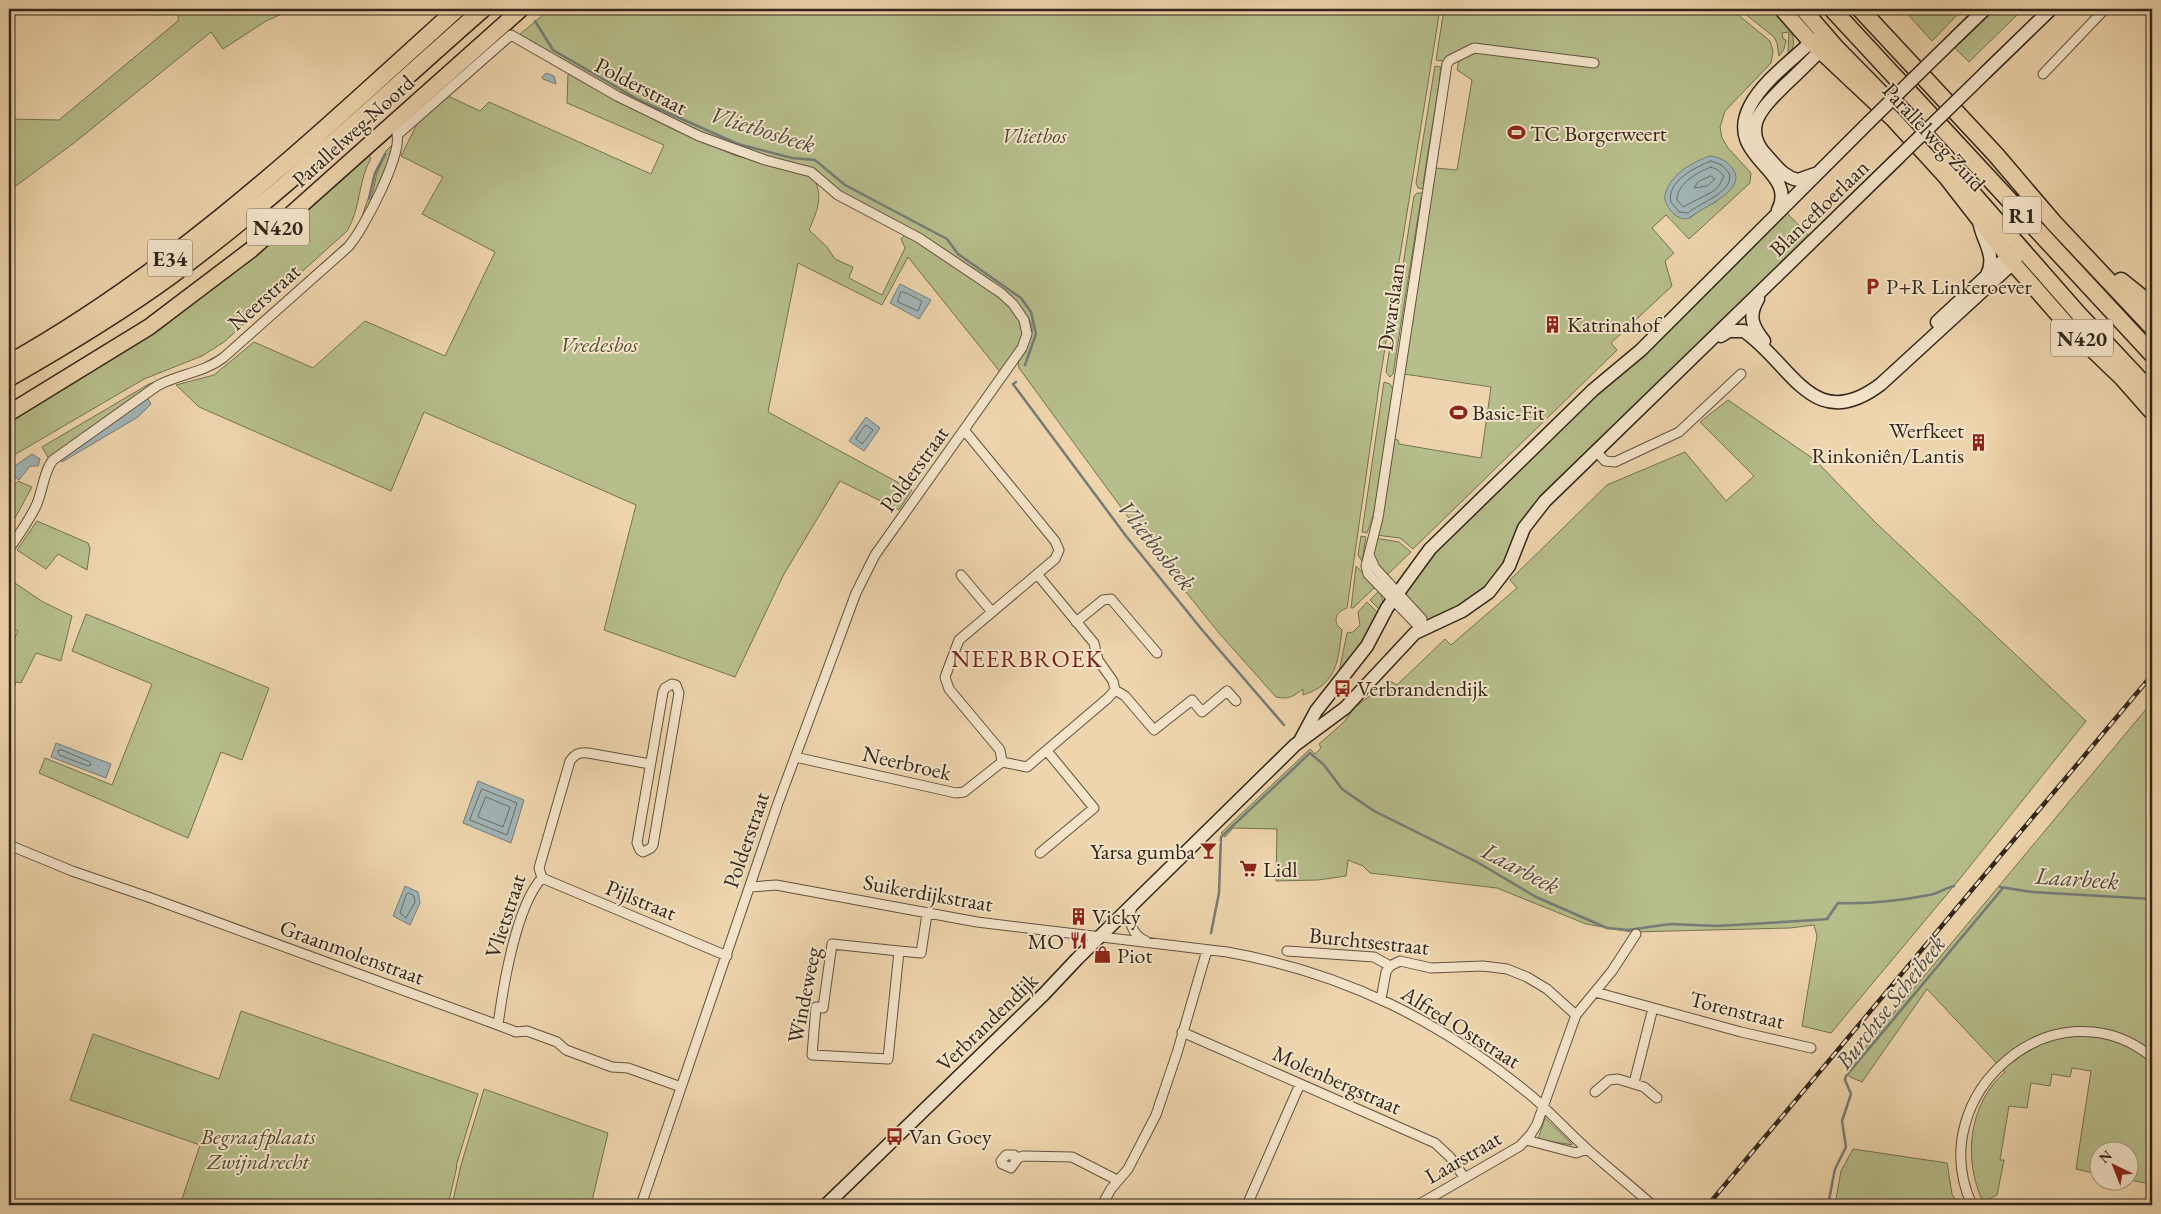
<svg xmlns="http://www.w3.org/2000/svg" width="2161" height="1214" viewBox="0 0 2161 1214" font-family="'EB Garamond',serif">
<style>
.green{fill:#b6be8b;stroke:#747252;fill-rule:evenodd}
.water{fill:#a1b5b7;stroke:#757c78}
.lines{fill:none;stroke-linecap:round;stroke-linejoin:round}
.shore{stroke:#6a6e68;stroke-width:1}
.stream{stroke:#757c78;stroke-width:2.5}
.minor-casing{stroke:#61523f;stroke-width:11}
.secondary-casing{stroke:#32261a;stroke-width:15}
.trunk-casing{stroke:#32261a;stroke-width:18}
.motorway-casing{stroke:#32261a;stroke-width:19}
.minor{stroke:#f4e4ca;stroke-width:9}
.secondary{stroke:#f4e4ca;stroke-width:12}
.trunk{stroke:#eed5ad;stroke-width:15}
.motorway{stroke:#eed5ad;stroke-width:16}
.rail-casing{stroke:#32261a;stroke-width:4.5}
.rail{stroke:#f4e4ca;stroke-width:2.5;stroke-dasharray:8;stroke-linecap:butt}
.secondary-bridge-casing{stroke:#32261a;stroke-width:15;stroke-linecap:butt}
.secondary-bridge{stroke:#f4e4ca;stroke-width:12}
.labels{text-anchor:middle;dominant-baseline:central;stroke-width:4;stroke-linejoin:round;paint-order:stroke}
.shield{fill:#f4e4ca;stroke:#6c5f4f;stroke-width:1}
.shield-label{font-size:21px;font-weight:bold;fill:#32261a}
.street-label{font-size:22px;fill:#32261a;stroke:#f4e4ca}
.poi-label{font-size:22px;fill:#32261a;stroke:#f4e4ca;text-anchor:start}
.park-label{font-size:22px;font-style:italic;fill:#534c36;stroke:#f4e4ca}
.water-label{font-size:24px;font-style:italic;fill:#4e4a41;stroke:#f4e4ca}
.neighbourhood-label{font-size:24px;letter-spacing:1px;fill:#7a1f14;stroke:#f4e4ca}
</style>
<rect width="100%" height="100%" fill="#eed5ad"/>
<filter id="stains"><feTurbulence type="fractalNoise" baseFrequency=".004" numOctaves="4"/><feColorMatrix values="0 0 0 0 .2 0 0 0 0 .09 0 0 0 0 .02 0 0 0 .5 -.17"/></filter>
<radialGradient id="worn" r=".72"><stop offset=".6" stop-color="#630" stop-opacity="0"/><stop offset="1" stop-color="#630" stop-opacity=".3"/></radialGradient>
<path class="green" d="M179 9H293L266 21 223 49 211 32 74 143 9 191V119L59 120 178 21Z
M531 9H534L368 154 371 158C358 181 361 208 347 231L224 342 202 356 144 379 9 458V417L78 376 80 379 126 349Z
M550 9H1440L1380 379 1347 608C1338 611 1334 617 1337 625L1342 630C1338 662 1337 684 1303 695V689C1294 696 1288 700 1276 697L1219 633 1153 551 1019 368C1014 350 1041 341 1029 319 1027 315 1022 310 1019 306L838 190 808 167 752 153 699 132 646 107 519 35Z
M1444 9H1731L1770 41 1773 51 1771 63 1725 111 1720 127 1722 138 1728 148 1751 173 1750 183 1689 239 1666 215 1652 228 1674 253 1665 261 1672 286 1611 343 1617 350 1413 549 1400 538 1376 535 1393 439 1398 440 1399 444 1481 458 1491 387 1404 374 1435 168 1457 170 1472 80 1457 70 1461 50 1443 61 1436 60ZM1734 171 1716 202 1705 206 1690 218Z
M1739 9H1774C1787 23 1806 45 1782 60L1788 53 1789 32 1782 33 1783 39 1786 40 1784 49 1779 56 1777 43 1774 37Z
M1903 9H1963L1932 41Z
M1993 9H2023L1969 62 1954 47Z
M1435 66 1441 67 1439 81 1441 84H1439L1423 184 1425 185 1424 189 1418 188 1416 183Z
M568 74 671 128 734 155 812 176C825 195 817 211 809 230L827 247 835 259 853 267 849 278 882 295 905 248 901 239 906 234 998 294 1018 315 1023 334 1022 343 1001 373 908 257 882 305 798 263 768 412 912 490 899 510 840 481 784 574 735 677 604 630 636 505 424 412 391 491 199 407 176 385 214 375 254 342 313 368 365 321 445 356 495 252 422 214 443 177 401 156 418 122 448 96 480 111 489 102 651 174 664 145 567 103Z
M394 143V152L356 236 213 362 173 376 49 459 42 447 149 384 201 365 222 353 348 240 359 225 368 199H371L377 173 386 154 385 152Z
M1417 193H1424L1421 198 1393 374 1390 377 1386 372 1414 196Z
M1785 211 1810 237 1548 494 1505 566 1482 595 1429 621 1426 619 1405 596 1404 590 1428 555Z
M1384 382 1390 384 1393 390 1374 513 1367 533 1362 532Z
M1728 400 1815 460 1876 523 2086 721 1958 881 1831 1033 1802 1026 1817 936 1814 925 1790 928 1632 932 1586 924 1497 888 1370 873 1363 866 1348 860 1346 876 1318 880 1276 881 1277 829 1233 828 1225 837 1221 833 1310 749 1315 754 1321 748 1319 744 1344 722 1355 707 1390 681 1397 685 1445 639 1451 645 1517 588 1510 580 1607 485 1685 452 1726 501 1754 476 1700 422Z
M18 481 32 487 9 529V491Z
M37 521 88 543 90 548 87 570 58 554 46 569 17 550Z
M1361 536 1366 537 1362 561 1358 555Z
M1375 538 1399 542 1411 552 1387 575C1373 562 1372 558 1375 538Z
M1356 566 1374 585V588L1353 608H1351Z
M9 579 43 602 72 616 61 661 36 653 21 683 16 682 9 703V649L18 631 9 626Z
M1379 591 1383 600 1381 611 1370 600Z
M1367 602 1379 614 1369 637 1339 672 1347 633 1353 632 1360 625 1358 612Z
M86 614 269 688 242 760 221 752 188 838 39 773 45 758 112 785 152 684 72 651Z
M2152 702V1184L2129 1180 2128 1152H2098V1174L2076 1169 2091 1071 2072 1068 2070 1077 2052 1074 2050 1086 2031 1083 2027 1108 2009 1106 2000 1160H2004L1997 1195 1983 1202C1963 1160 1968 1104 2005 1072L1927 989 1862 1082 1850 1077 1846 1070Z
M241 1011 478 1094 456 1166H457L448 1205H180L200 1145 70 1100 93 1034 219 1079Z
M484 1089 608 1133 591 1205H452L461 1165Z
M1545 1118 1572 1144V1145L1538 1139Z
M1853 1149 1947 1163 1952 1194 1958 1205H1835L1841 1171Z"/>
<path class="water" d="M546 73 554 76 556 84 543 79 542 77Z
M1710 156C1720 157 1727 161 1733 169 1748 190 1703 207 1692 216 1681 226 1663 207 1665 195 1670 174 1693 162 1710 156Z
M900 284 931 300 919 319 890 303Z
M147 397 151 404 138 417 62 462 59 459Z
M866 417 880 428 864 451 849 441Z
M32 454 40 459 38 466H30L19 480 12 475H9V470Z
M56 743 111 764 106 778 51 757Z
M478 781 524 800 511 843 463 823Z
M405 886 418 892 420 903 410 925 393 916Z"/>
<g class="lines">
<path class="shore" d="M1711 161 1722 165 1729 173C1735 192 1699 203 1688 213L1679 212 1671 202C1666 182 1695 167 1711 161Z
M1711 167 1718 170 1724 176 1719 186 1712 192 1683 207 1677 200C1677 183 1698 172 1711 167Z
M1711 176 1715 179 1707 186 1694 188 1698 182Z
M901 292H904L922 301 918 311 898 302Z
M866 425 873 430 862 444 856 439Z
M62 750 90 762 91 765 88 766 59 755 58 751Z
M482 789 517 803 507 835 470 820Z
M486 797 510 807 503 827 478 817Z
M409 893 414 896 415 902 406 918 400 913 406 895Z"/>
<path class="stream" d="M535 21 553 50 639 100 738 144 792 158 815 160 845 185 947 239 958 254 1021 298 1031 312 1036 334 1025 365
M369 198 375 173 385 154
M1016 382 1013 384 1126 536 1203 631 1284 725
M2000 887 2032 892 2152 899
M1211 933 1219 893 1221 837 1310 753 1324 765 1342 789 1374 811 1477 862 1536 897 1607 928 1628 930 1670 924 1717 926 1815 920 1827 919 1838 903C1868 904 1899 901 1929 895 1937 894 1945 888 1954 886
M1828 1205 1835 1169 1846 1147 1842 1121 1851 1094 1845 1080 1846 1076 2003 888"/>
<defs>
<path id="minor" d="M2043 74 2105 9
M965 431 1055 541 1059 550 1055 559 959 640 945 677 949 689 1000 750 1002 762
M1596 451 1605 461 1615 462 1679 432 1741 374
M9 549C18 536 28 522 35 508 43 493 43 472 53 460L157 386C179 374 203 373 223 358L348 247C363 231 402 155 397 135L511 35 617 96 699 136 765 160 811 172 838 195 919 238 1001 293 1013 304 1024 320 1027 334 1022 348 875 555 856 593 778 803 641 1205
M1369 555 1375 568 1422 619 1421 629
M961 575 992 612
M1076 622 1103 600 1111 599 1157 653
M1421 629 1368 574 1366 566 1378 518 1447 64 1450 60 1474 48 1594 63
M672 684 676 685 679 693 653 845 651 848 643 852 640 850 637 843 663 692 665 688Z
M1115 690 1125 696 1154 730 1192 700 1202 712 1227 691 1236 701
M795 757 956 793 964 792 1002 762 1027 767 1108 698 1115 690 1113 681 1098 660 1094 643 1037 574
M9 845 72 871 151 898 498 1025 516 1032 527 1031 557 1042 566 1050 612 1067 628 1068 681 1087
M1040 853 1094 808 1047 751
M542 878 539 868 570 761C575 754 579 752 588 753L650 764
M542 878 727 956
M751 887 776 885 977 922 1227 952C1345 973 1442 1021 1534 1098 1552 1114 1568 1132 1586 1148 1607 1167 1630 1185 1652 1205
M1132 906C1128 920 1131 935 1146 941
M899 951 832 944 823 1008 816 1007 812 1055 888 1059 899 951 921 953 927 914
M1287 951 1374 957 1390 966 1400 961 1431 968 1483 966 1507 969 1527 977 1547 989 1576 1015
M1595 992 1741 1032 1811 1048
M1381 999 1386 972 1390 966
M498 1025C503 987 516 906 542 878
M1182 1032 1435 1143 1450 1157 1464 1177
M1634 1083 1653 1008
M1595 1092 1609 1080 1618 1079 1644 1087 1657 1098
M1526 1140 1576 1153 1587 1149
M1018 1158 1014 1155H1006L1001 1161 1002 1164 1011 1168 1018 1158 1023 1156 1072 1157 1117 1180
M1102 1205 1111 1189 1128 1169 1156 1115 1177 1053 1207 950
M1247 1205 1300 1084
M1418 1205 1520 1146 1531 1134 1537 1124 1576 1015 1612 971 1636 934
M1972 1205C1921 1094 2056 979 2152 1057"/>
<path id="secondary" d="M1956 37 1985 9
M1986 72 2051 9
M1815 174 1798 180C1784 177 1777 167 1768 157 1740 129 1762 108 1784 86 1796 75 1808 63 1820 51L1823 41
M1778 210C1799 170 1723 158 1750 106 1763 81 1791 61 1811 42L1820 38
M1979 221C1982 241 1997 255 1987 275
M1758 299C1748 316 1752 326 1764 341
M1937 322 2008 256 2015 252
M1721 336 1729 331H1744C1792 364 1813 436 1881 384L2013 263 2018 255
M1301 739 1316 711 1367 646 1387 608 1430 549 1593 390 1641 350 1869 122
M826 1205 1044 994 1077 959 1295 745 1345 708 1415 633 1462 611 1489 592 1509 566 1524 528 1545 501 1899 157"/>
<path id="trunk" d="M1782 9 1811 42 1893 119 1946 177 2013 263 2068 326 2122 378 2152 412
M1803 9 1835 46 1889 101
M1944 160 2078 313 2152 392
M9 413 149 327 252 249 521 9"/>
<path id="motorway" d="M1832 9 2152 354
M1860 9 1996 155 2054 223 2152 327
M2121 281 2152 306
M9 363C180 267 312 140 457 9
M9 378C65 346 120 313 172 275 282 194 381 98 483 9"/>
</defs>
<use href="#minor" class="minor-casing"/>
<use href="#secondary" class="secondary-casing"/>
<use href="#trunk" class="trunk-casing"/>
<use href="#motorway" class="motorway-casing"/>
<use href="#minor" class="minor"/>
<use href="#secondary" class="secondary"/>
<use href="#trunk" class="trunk"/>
<use href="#motorway" class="motorway"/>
<defs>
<path id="rail" d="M1708 1205 2152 675"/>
</defs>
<use href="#rail" class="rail-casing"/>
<use href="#rail" class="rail"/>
<defs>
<path id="secondary-bridge" d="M1869 122 1956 37
M1899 157 1986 72"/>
</defs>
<use href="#secondary-bridge" class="secondary-bridge-casing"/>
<use href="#secondary-bridge" class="secondary-bridge"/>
</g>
<defs>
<symbol id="stadium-bare" viewBox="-9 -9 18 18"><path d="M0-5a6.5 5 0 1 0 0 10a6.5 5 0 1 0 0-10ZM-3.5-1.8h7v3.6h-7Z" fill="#8f2418" stroke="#f4e4ca" stroke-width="2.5" paint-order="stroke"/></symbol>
<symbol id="parking-bare" viewBox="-9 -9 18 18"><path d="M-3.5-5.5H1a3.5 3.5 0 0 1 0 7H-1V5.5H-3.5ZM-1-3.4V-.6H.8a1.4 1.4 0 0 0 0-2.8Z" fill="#8f2418" stroke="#f4e4ca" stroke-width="2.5" paint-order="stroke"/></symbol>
<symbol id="building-bare" viewBox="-9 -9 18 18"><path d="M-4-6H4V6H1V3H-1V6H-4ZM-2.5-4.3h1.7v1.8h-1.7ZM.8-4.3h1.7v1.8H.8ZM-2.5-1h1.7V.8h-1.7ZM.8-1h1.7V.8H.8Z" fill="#8f2418" stroke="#f4e4ca" stroke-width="2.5" paint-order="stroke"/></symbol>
<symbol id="bus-bare" viewBox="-9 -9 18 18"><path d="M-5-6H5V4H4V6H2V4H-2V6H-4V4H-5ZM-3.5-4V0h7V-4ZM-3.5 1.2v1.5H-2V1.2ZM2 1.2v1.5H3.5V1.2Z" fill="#8f2418" stroke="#f4e4ca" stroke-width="2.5" paint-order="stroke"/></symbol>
<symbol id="bar-bare" viewBox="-9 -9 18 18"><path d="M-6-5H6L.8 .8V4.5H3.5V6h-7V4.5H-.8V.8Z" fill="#8f2418" stroke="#f4e4ca" stroke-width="2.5" paint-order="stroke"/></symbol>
<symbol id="supermarket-bare" viewBox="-9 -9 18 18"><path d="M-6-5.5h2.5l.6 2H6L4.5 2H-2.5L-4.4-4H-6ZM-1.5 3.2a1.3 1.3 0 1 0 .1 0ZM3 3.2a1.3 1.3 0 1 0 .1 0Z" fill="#8f2418" stroke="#f4e4ca" stroke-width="2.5" paint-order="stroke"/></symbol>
<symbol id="restaurant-bare" viewBox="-9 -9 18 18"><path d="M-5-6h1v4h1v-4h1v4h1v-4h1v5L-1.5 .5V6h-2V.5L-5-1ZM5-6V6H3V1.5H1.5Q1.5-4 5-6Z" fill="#8f2418" stroke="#f4e4ca" stroke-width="2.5" paint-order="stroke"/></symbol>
<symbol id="shop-bare" viewBox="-9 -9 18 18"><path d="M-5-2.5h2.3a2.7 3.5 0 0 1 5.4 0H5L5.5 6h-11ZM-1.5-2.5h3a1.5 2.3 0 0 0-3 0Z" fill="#8f2418" stroke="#f4e4ca" stroke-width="2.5" paint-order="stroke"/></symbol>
</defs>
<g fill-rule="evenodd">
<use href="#stadium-bare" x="1504" y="120" width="25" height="25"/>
<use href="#parking-bare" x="1860" y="274" width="25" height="25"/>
<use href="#building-bare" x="1540" y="312" width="25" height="25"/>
<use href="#stadium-bare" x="1446" y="400" width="25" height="25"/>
<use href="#building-bare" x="1966" y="430" width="25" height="25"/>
<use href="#bus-bare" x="1330" y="676" width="25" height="25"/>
<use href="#bar-bare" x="1196" y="838" width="25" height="25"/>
<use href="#supermarket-bare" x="1236" y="856" width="25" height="25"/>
<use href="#building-bare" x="1066" y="904" width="25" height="25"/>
<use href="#restaurant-bare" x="1066" y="928" width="25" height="25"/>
<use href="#shop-bare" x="1090" y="942" width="25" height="25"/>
<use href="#bus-bare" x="882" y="1124" width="25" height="25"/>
</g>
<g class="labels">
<g class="shield">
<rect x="2003" y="196.5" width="38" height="37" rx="4"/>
<rect x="247" y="208.5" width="62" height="37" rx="4"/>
<rect x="147.5" y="239.5" width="45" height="37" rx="4"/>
<rect x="2051" y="319.5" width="62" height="37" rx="4"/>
</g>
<g class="shield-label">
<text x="2022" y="215">R1</text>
<text x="278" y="227">N420</text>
<text x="170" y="258">E34</text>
<text x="2082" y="338">N420</text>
</g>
<g class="street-label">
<text transform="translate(641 86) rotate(27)">Polderstraat</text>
<text transform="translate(353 131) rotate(-42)">Parallelweg Noord</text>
<text transform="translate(1934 137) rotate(47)">Parallelweg Zuid</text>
<text transform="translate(1819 208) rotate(-44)">Blancefloerlaan</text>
<text transform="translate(264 297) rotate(-42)">Neerstraat</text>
<text transform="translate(1391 307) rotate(-82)">Dwarslaan</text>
<text transform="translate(914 469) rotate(-54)">Polderstraat</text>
<text transform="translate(907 763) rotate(13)">Neerbroek</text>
<text transform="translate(746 840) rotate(-71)">Polderstraat</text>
<text transform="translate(928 893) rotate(10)">Suikerdijkstraat</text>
<text transform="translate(641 900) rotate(22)">Pijlstraat</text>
<text transform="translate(505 916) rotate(-72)">Vlietstraat</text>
<text transform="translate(1369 941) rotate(6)">Burchtsestraat</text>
<text transform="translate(352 952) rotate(20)">Graanmolenstraat</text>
<text transform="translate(804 995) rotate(-79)">Windeweeg</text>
<text transform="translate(1737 1010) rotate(14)">Torenstraat</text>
<text transform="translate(987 1022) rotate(-44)">Verbrandendijk</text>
<text transform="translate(1461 1027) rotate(32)">Alfred Oststraat</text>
<text transform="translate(1337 1080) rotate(24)">Molenbergstraat</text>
<text transform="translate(1463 1157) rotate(-30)">Laarstraat</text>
</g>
<g class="poi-label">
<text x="1530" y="133">TC Borgerweert</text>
<text x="1886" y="286">P+R Linkeroever</text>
<text x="1567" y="324">Katrinahof</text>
<text x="1472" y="412">Basic-Fit</text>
<text x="1964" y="430" text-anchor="end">Werfkeet<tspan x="1964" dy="25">Rinkoniên/Lantis</tspan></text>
<text x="1357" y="688">Verbrandendijk</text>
<text x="1195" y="851" text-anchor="end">Yarsa gumba</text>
<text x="1263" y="869">Lidl</text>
<text x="1092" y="916">Vicky</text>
<text x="1064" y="941" text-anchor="end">MO</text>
<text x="1117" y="955">Piot</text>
<text x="909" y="1136">Van Goey</text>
</g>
<g class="park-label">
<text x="1034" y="135">Vlietbos</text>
<text x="599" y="344">Vredesbos</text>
<text x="258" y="1136">Begraafplaats<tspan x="258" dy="25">Zwijndrecht</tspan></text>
</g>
<g class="water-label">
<text transform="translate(763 129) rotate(17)">Vlietbosbeek</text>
<text transform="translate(1157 545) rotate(51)">Vlietbosbeek</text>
<text transform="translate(1521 868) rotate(28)">Laarbeek</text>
<text transform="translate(2077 878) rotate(4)">Laarbeek</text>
<text transform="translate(1890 1002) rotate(-52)">Burchtse Scheibeek</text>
</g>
<g class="neighbourhood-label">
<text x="1027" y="658">NEERBROEK</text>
</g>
</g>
<rect width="2161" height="1214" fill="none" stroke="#eed5ad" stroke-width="30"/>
<rect x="10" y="10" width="2141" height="1194" fill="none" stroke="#32261a" stroke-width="2.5"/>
<rect x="15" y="15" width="2131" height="1184" fill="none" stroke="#32261a"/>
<g transform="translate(2114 1166) rotate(317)"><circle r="24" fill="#f4e4ca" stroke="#a69884"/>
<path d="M0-4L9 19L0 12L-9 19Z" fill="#8f2418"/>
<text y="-8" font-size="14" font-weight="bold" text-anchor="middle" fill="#32261a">N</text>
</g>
<rect width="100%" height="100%" filter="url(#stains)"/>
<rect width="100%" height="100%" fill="url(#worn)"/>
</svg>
